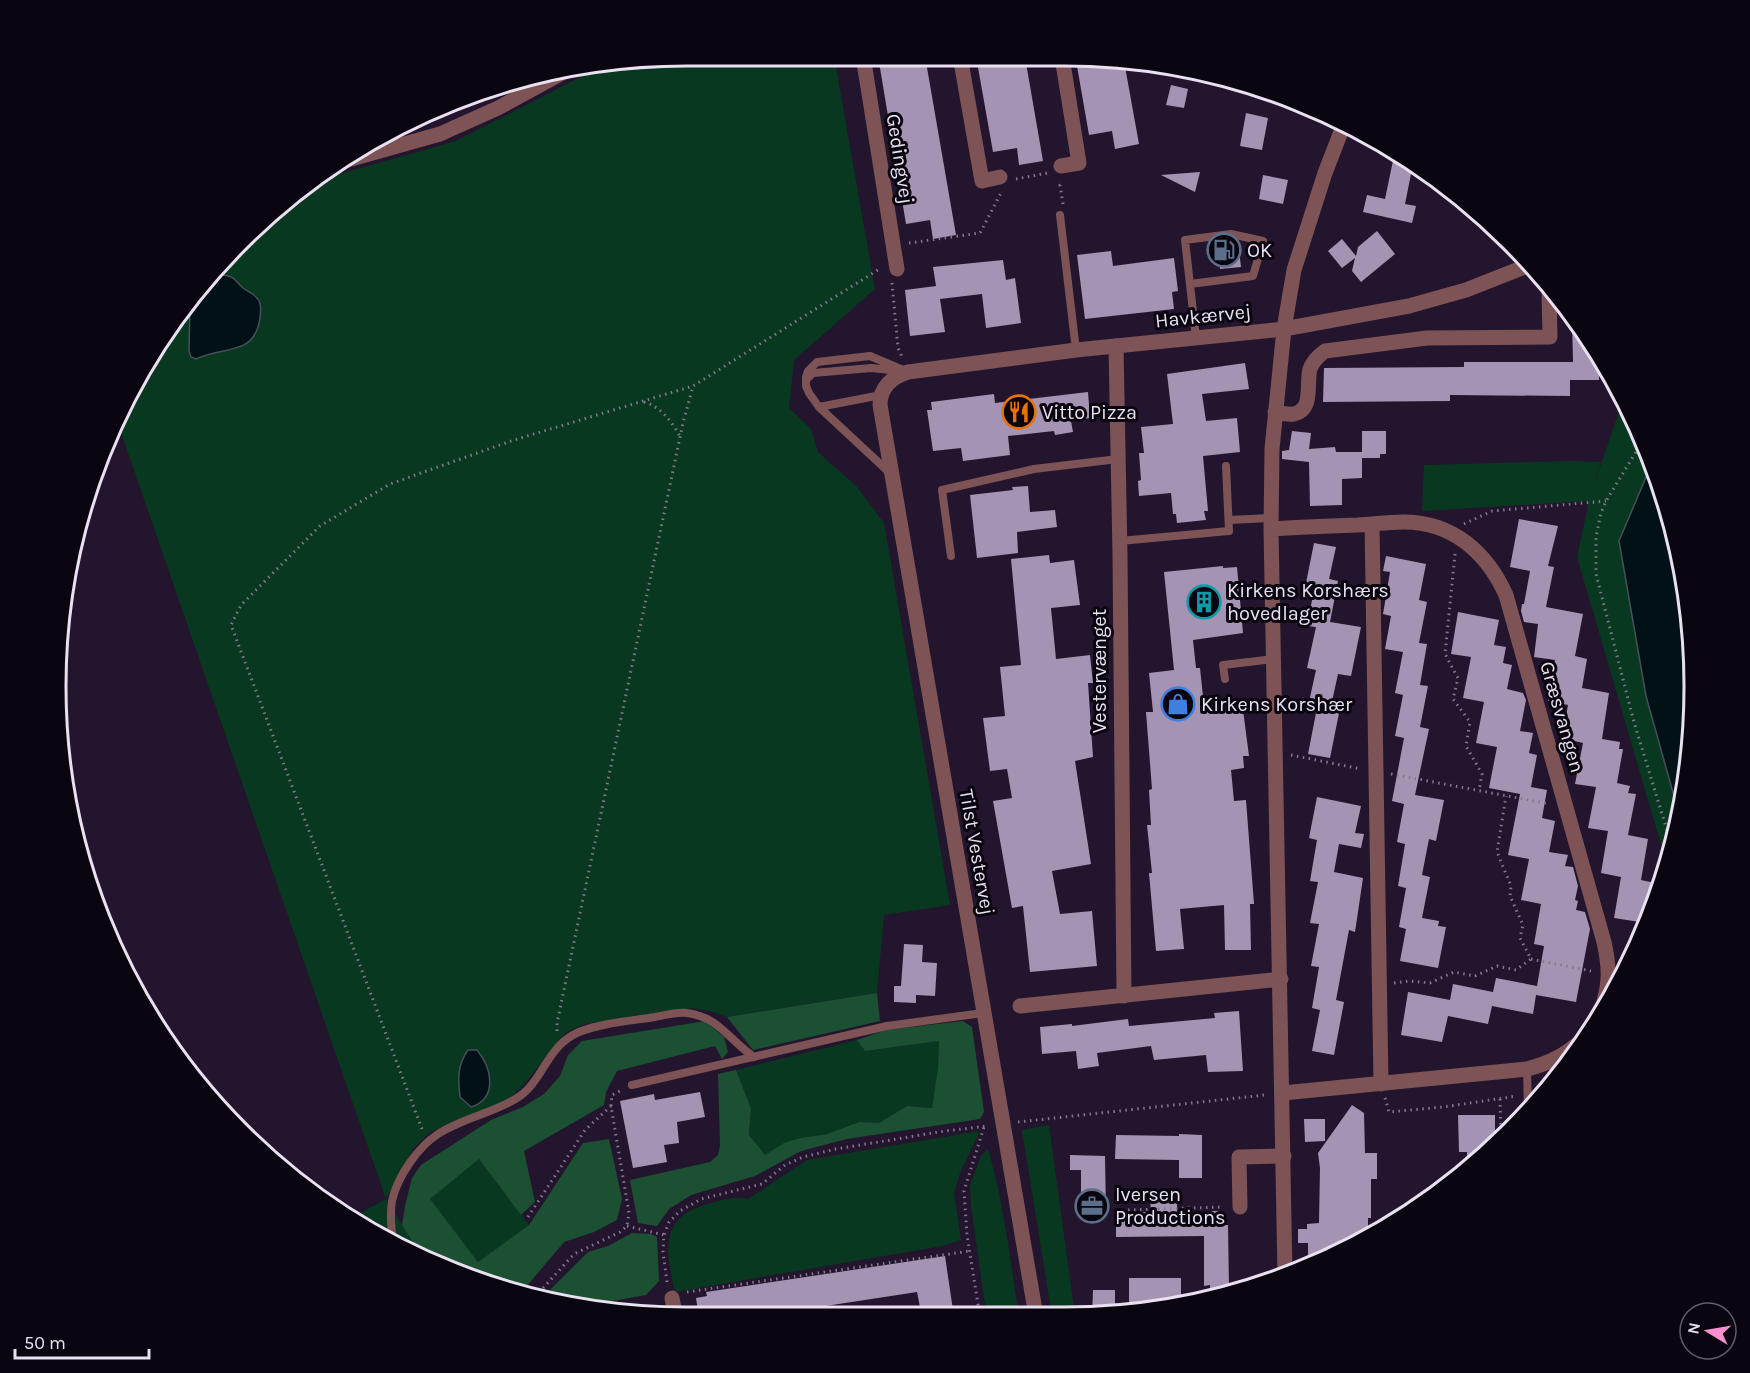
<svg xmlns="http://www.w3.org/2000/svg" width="1750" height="1373" viewBox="0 0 1750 1373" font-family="Karla,sans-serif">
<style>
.green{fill:#083920}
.forest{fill:#1b5033}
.water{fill:#021116;stroke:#474f58;stroke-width:1.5}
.building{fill:#a593b3}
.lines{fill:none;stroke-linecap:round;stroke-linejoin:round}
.path{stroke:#84788e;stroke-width:3;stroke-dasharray:1.5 4.5;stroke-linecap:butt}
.service{stroke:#7d5355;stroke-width:8}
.minor{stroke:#7d5355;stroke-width:15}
.tertiary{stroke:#7d5355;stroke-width:15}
.labels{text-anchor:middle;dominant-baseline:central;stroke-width:6;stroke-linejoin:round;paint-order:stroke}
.street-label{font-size:20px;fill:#e9e0f1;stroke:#0a050e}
.poi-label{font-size:20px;fill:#e9e0f1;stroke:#0a050e;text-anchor:start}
.rim{fill:none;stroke:#e9e0f1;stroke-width:3}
</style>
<rect width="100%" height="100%" fill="#23152e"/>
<path class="green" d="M687 56H834L875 289 794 360 789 408 811 429 818 452 857 487 884 523 950 905 884 915 877 993 727 1017 714 1012 693 1008 585 1024 566 1032 527 1081 509 1099 430 1132 414 1148 386 1199 423 1258 350 1219 386 1199 118 424 140 371 240 241 318 180 456 141 600 67Z
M1623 400 1661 483 1689 604 1693 727 1673 849 1667 865 1577 557 1589 501 1422 511 1424 465 1572 461 1601 462 1593 488Z
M857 1040 865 1051 939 1041 938 1068 932 1108 907 1106 879 1123 859 1122 827 1134 800 1138 764 1155 749 1135 751 1108 736 1070Z
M1049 1125 1075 1316H1052L1022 1130Z
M980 1131 960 1173 954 1193 961 1240 942 1246 675 1292C665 1250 659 1216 711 1203 725 1199 735 1196 748 1199L807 1160Z
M988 1149C1004 1203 1010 1260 1019 1316L987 1317 986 1312 971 1206 970 1186 981 1156Z
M479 1159 529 1225 478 1262 429 1199Z"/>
<path class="forest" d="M877 993 880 1021 753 1050 727 1017Z
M705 1021 724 1037 728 1052 722 1059 715 1046 617 1071 606 1092 604 1105 524 1151 535 1202 521 1215 479 1159 430 1199 478 1262 529 1225 583 1143 609 1139 622 1199 617 1220 594 1232 564 1242 521 1293 445 1270 423 1258 402 1225 405 1206 412 1178 421 1165 491 1120 523 1107 544 1094 560 1076 568 1055 582 1041Z
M963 1021 972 1027 984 1112 980 1119 847 1139 801 1151 755 1176 691 1195 669 1209 657 1226 638 1223 630 1180 710 1162 718 1155 720 1145 718 1074 736 1070 751 1108 749 1135 765 1155 784 1143 800 1138 827 1134 859 1122 879 1123 907 1106 932 1108 938 1068 939 1041 865 1051 857 1040 886 1030Z
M632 1233 651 1234 657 1237 659 1281 646 1295 579 1307 564 1305 541 1299 588 1252 608 1246Z"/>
<path class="water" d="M221 275C236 276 234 280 243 288 247 291 252 293 255 296 262 302 261 309 260 318 254 358 223 345 196 359L191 357 189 351 190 306 213 276Z
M1652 463 1661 483 1689 604 1693 727 1679 814 1646 696 1619 541Z
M468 1050H477C492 1068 498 1098 471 1107L460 1097C458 1080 457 1065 468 1050Z"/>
<path class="building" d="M878 56H925L956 235 933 239 930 220 906 224Z
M976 56 1025 57 1043 161 1019 165 1017 148 993 152Z
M1100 57 1124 61 1139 144 1115 149 1112 131 1089 135 1077 66 1100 62Z
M1171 85 1188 89 1184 108 1166 105Z
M1246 113 1268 118 1262 150 1240 146Z
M1395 151 1413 164 1405 204 1416 206 1412 223 1363 212 1367 195 1385 199Z
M1200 172 1195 192 1161 175Z
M1263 175 1288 180 1283 204 1259 199Z
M1377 231 1395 254 1361 282 1352 271 1355 258 1342 268 1328 251 1342 239 1356 256 1358 247Z
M1234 241 1238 242 1241 267 1220 269 1217 243Z
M1111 251 1113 266 1174 258 1178 291 1172 292 1174 309 1085 319 1077 255Z
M1003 260 1006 280 1015 278 1021 323 986 328 982 294 940 299 945 332 910 336 905 290 936 286 933 267Z
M1572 319 1604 363V374H1599V380H1570V396L1450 395V401L1323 402 1324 368 1464 367V362H1573Z
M1245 363 1249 389 1202 394 1206 421 1237 418 1240 452 1203 456 1208 511H1204L1206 520 1177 523 1176 514H1173L1171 493 1139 496 1138 481 1141 480 1139 453H1144L1141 427 1173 424 1167 374Z
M1088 392 1090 418 1071 421 1073 432 1055 435 1054 431 1008 436 1010 455 963 461 961 448 933 451 927 410H932L931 402 994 394 995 403Z
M1292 431 1311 433 1309 449 1335 447 1336 452H1362V478L1342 479V505L1310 506 1309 462 1282 459V451L1289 450Z
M1362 431H1386V454H1380V458H1362Z
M1028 486 1030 512 1055 510 1057 527 1017 532 1018 553 977 558 970 495 1013 490 1012 487Z
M1519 519 1558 526 1548 566 1554 567 1546 607 1583 614 1575 656 1587 659 1582 688 1609 693 1602 739 1620 742 1619 749H1623L1617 783 1630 786 1628 793 1636 794 1628 835 1648 839 1641 880 1660 884 1646 923 1614 918 1621 877 1601 873 1608 831 1588 828 1596 787 1575 784 1583 743 1562 738 1568 705 1548 701 1555 660 1534 657 1538 624 1524 622 1521 611 1522 604H1524L1530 571 1510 567Z
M1314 543 1336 547 1329 579 1338 581 1330 622 1361 627 1351 676 1338 674 1331 706 1340 708 1330 758 1308 754 1316 713 1307 711 1316 670 1307 668 1316 627 1307 626 1315 585 1306 583Z
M1049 555 1050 563 1074 560 1080 605 1051 608 1056 659 1090 655 1093 683H1088L1093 757 1075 761 1091 864 1052 871 1060 914 1092 911 1097 966 1030 972 1023 906 1012 908 993 801 1012 798 1007 769 990 771 983 718 1005 716 1000 667 1021 665 1011 559Z
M1386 556 1426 564 1419 600 1427 602 1419 643 1427 644 1420 685 1428 686 1420 727 1429 729 1415 795 1444 800 1436 841 1429 839 1422 875 1430 877 1422 918 1439 921 1438 926 1446 927 1438 968 1400 961 1406 929 1399 927 1406 888 1398 886 1405 844 1397 842 1404 804 1392 801 1404 738 1395 736 1403 695 1395 693 1403 652 1385 649 1391 616 1383 614 1390 572 1383 571Z
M1223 566V568L1237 567 1243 633 1193 640 1196 668H1200L1204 706 1242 702 1249 756H1243L1244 768 1231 770 1234 801 1246 800 1254 904H1250L1251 950H1225L1224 905 1180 909 1184 949 1156 951 1149 873H1152L1147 825H1151L1149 790 1152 789 1146 712H1153L1149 673 1174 670 1164 572Z
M1458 612 1499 620 1494 645 1506 647 1503 663 1512 665 1507 689 1523 693 1526 700 1520 731 1533 733 1529 753 1537 755 1531 787 1547 790 1542 818 1555 821 1549 852 1568 855 1565 866 1573 867 1578 886 1575 900 1578 901 1576 910 1585 912 1590 929 1576 1002 1536 995 1533 1014 1492 1006 1488 1024 1448 1016 1442 1042 1401 1035 1408 992 1450 1000 1453 984 1493 992 1496 978 1537 986 1544 946 1534 944 1541 904 1521 900 1529 859 1508 855 1520 794 1489 788 1497 747 1476 743 1484 702 1463 698 1471 657 1451 654Z
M1317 797 1361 806 1355 833 1364 834 1361 848 1339 844 1334 872 1363 878 1355 932 1349 930 1336 1000 1344 1002 1334 1055 1312 1051 1320 1010 1312 1008 1319 967 1311 966 1319 924 1310 923 1318 882 1310 881 1317 840 1309 838Z
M904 944 923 945 922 962 937 963 935 996 916 995V1003L894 1002V986H901Z
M1239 1011 1243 1071 1208 1072 1206 1055 1154 1060 1151 1046 1097 1053 1099 1066 1078 1069 1076 1051 1042 1054 1040 1027 1072 1024V1026L1128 1019 1129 1026 1215 1018 1214 1013Z
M700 1092 705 1117 677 1122 679 1143 664 1145 667 1162 633 1168 620 1101 654 1094 655 1100Z
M1352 1105 1364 1113 1365 1153H1377V1179H1371V1218H1368V1238L1308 1265V1243H1298V1229H1307V1224L1319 1223 1320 1168 1318 1153Z
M1458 1115H1495V1144L1480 1161 1467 1170V1152H1459Z
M1304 1119H1325V1141L1305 1142Z
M1179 1134 1202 1135V1178H1179V1160L1115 1159 1116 1135 1179 1136Z
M1070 1155 1105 1156 1106 1214 1088 1215V1212H1081V1170H1070Z
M1150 1197H1177V1219H1204L1205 1211H1220V1225H1228L1229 1289 1210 1290V1285L1204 1286V1236L1116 1237V1212H1151Z
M945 1256 954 1317H922L917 1292 753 1317H699L696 1298 707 1296 706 1292Z
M1129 1278H1181V1299L1174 1302 1129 1303Z
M1093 1290H1115V1314L1092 1316Z"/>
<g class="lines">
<path class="path" d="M1016 179 1048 173
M1063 204 1060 185 1063 183
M909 243 980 233 1001 193
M892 283 898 348 902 357
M644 402C660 406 672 422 680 436
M1642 442 1606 501 1601 513 1596 537V574L1634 722 1673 850
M1464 524 1492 511 1606 501
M1455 554 1445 654 1458 678 1453 699 1470 722 1466 746 1482 774 1479 791
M1291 755 1361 769
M1391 774 1550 804
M1531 959 1591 971
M1394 983 1410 981 1430 983 1454 972 1475 976 1497 966 1516 970 1531 959 1520 938 1523 925 1510 896 1511 886 1497 852 1506 796
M557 1031V1023L683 423 693 386 881 268
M1385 1098 1389 1112 1443 1107 1517 1096
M1500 1099 1501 1138
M1018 1122 1265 1095
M422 1129 231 625 241 605 320 526 390 484 514 440 693 386
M1128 1210 1223 1207
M528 1217 585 1130 611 1106
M627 1226 664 1235
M667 1282 663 1252 664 1235 669 1222 680 1211 701 1199 762 1184 785 1165 803 1157 836 1149 945 1131 988 1126
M687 1292 970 1251
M535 1297 574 1254 620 1232 627 1226 629 1213 611 1106 612 1095 622 1090
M1137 1309H1140
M980 1317 967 1235 964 1191 984 1127"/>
<path class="service" d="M1060 215 1076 350
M1190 284 1253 276 1263 241 1231 234 1185 240 1196 338
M807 379 813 373 871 368 900 371
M819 407 881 395
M891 474 819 407 809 393 806 386V377L808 371 817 362 870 356 908 372
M1229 520 1271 518
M1120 541 1229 531 1226 466
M951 556 942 490 1034 469 1118 459
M1225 679 1223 665 1274 659
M1527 1069 1528 1110
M632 1085 887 1026 983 1013
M393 1242C391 1228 390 1214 392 1201 397 1177 418 1147 438 1134 463 1118 493 1113 517 1098 537 1086 544 1061 560 1045 565 1040 572 1035 579 1032 602 1023 630 1021 655 1017 665 1015 677 1012 687 1013 719 1017 729 1040 754 1057"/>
<path class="minor" d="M863 56 897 269
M960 56 982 181 1000 177
M1061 166 1079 163 1062 57
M1284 329 1272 449 1271 529 1285 1275
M1116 346 1120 555 1124 996
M1275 412C1280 413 1288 415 1294 414 1314 410 1306 383 1310 369 1313 361 1318 356 1325 351L1427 338 1550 337 1549 291
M1372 524 1381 1084
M1271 529C1300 527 1329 526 1358 525 1374 524 1389 522 1404 522 1453 522 1487 553 1506 595L1604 942C1610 969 1610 985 1601 1011
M1020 1006 1281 979
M1283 1093 1527 1069C1550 1063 1566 1055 1583 1039
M1240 1207 1239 1157 1284 1156
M672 1298 676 1317"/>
<path class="tertiary" d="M344 161 440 134 498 108 564 72
M1284 329 1294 270 1325 173 1344 124
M1036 1316 892 475 880 405C880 387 892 377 908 372L1076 350 1284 329 1409 306 1466 290 1532 264"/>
</g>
<defs>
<symbol id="fuel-ring" viewBox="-11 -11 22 22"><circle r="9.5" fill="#0a050e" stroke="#5c6f8a" stroke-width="1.5"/><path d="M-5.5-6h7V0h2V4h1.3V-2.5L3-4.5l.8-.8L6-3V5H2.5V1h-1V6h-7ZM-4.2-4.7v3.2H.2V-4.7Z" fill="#5c6f8a"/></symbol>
<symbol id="restaurant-ring" viewBox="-11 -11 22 22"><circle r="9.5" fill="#0a050e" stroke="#e8710a" stroke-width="1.5"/><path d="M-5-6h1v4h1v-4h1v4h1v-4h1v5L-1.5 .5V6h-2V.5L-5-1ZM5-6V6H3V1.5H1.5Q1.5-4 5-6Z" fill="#e8710a"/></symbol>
<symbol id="building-ring" viewBox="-11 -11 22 22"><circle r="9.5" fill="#0a050e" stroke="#0f9aa8" stroke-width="1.5"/><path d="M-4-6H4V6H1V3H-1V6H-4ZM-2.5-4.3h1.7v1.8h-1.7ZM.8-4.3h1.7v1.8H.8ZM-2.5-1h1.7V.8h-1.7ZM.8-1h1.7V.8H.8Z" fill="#0f9aa8"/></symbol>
<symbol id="shop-ring" viewBox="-11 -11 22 22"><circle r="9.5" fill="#0a050e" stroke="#3f7fe0" stroke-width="1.5"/><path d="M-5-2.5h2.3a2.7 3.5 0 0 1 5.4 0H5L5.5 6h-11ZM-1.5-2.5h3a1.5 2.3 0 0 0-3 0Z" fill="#3f7fe0"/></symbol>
<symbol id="office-ring" viewBox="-11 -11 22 22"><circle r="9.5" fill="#0a050e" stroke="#5c6f8a" stroke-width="1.5"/><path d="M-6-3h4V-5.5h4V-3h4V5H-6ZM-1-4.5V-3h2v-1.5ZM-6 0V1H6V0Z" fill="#5c6f8a"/></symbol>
</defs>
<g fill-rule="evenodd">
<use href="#fuel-ring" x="1205" y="231" width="38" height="38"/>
<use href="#restaurant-ring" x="1000" y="393" width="38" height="38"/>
<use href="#building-ring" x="1185" y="583" width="38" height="38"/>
<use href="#shop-ring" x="1159" y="685" width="38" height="38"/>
<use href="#office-ring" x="1073" y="1187" width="38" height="38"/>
</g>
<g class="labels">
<g class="street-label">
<text transform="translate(900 159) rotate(81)">Gedingvej</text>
<text transform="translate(1203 316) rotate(-6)">Havkærvej</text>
<text transform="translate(1099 671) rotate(-90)">Vestervænget</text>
<text transform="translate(1562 717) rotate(74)">Græsvangen</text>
<text transform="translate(977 852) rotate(80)">Tilst Vestervej</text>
</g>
<g class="poi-label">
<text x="1247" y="250">OK</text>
<text x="1042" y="412">Vitto Pizza</text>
<text x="1227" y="590">Kirkens Korshærs<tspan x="1227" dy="23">hovedlager</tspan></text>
<text x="1201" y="704">Kirkens Korshær</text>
<text x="1115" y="1194">Iversen<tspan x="1115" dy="23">Productions</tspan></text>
</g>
</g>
<path d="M0 0H1750V1373H0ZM686 66H1064A620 620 0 0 1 1684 686V687A620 620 0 0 1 1064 1307H686A620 620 0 0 1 66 687V686A620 620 0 0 1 686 66Z" fill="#0a050e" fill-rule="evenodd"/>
<path class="rim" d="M686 66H1064A620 620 0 0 1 1684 686V687A620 620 0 0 1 1064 1307H686A620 620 0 0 1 66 687V686A620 620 0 0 1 686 66Z"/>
<g transform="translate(1708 1331) rotate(281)"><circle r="28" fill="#0a050e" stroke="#635d69" stroke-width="1.5"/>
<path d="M0-4.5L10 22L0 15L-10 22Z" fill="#f790cf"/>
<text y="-9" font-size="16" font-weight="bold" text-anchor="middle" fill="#e9e0f1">N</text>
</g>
<path d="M15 1349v9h134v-9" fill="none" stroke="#e9e0f1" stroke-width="3"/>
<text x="24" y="1349" font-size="18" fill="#e9e0f1" stroke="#0a050e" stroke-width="4.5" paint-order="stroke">50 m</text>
</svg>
